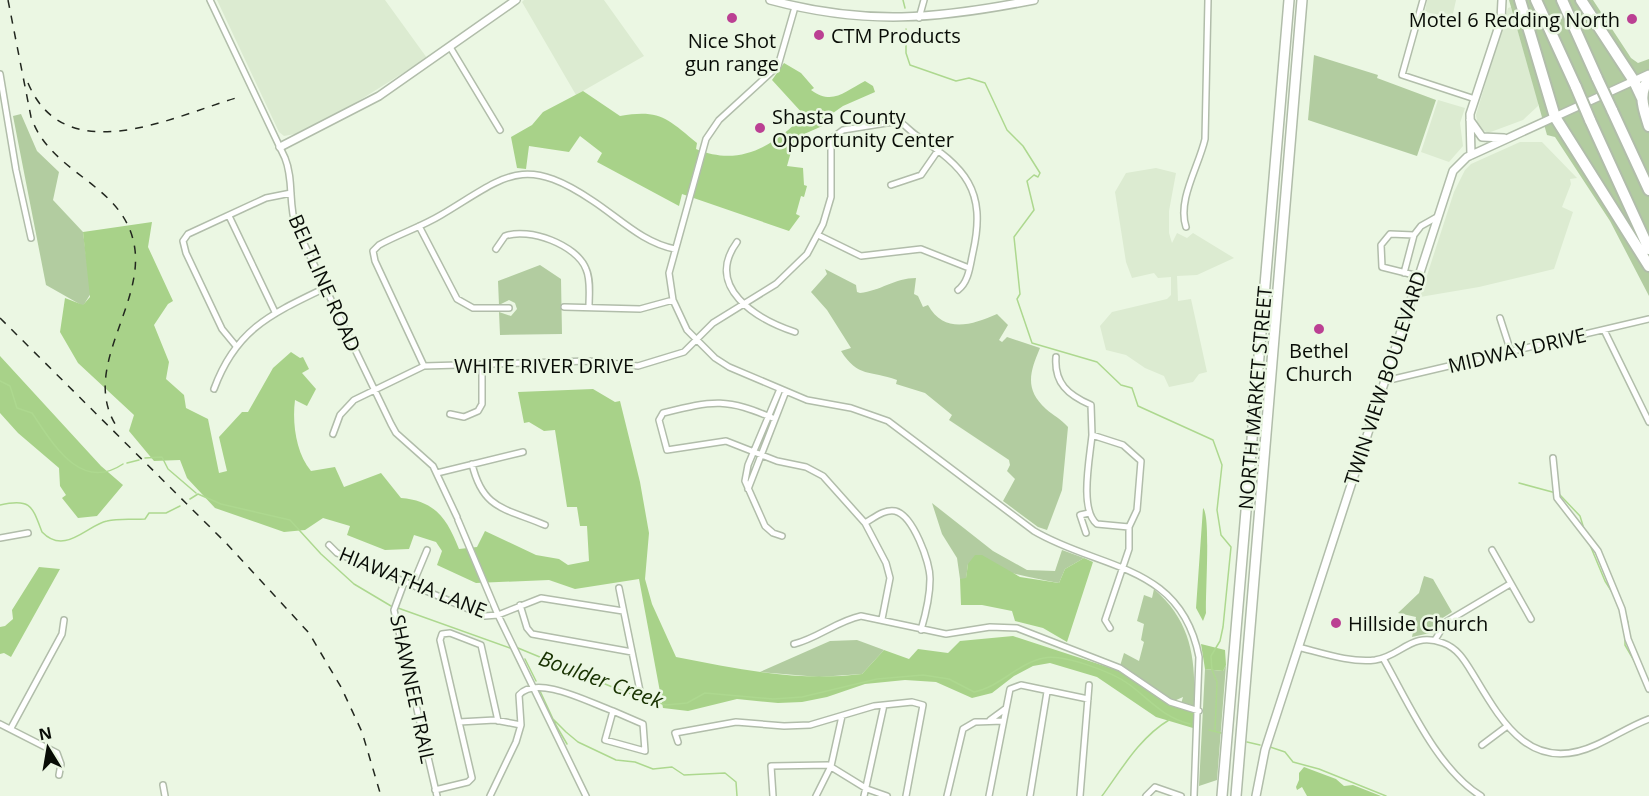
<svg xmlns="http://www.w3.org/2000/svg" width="1649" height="796" viewBox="0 0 1649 796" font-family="'Open Sans',sans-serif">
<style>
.built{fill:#dcebd1}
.green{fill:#b2cca0}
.forest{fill:#a8d289}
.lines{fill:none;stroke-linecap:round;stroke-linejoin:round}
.stream{stroke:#add88f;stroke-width:1.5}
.minor-casing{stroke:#b1bdaa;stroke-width:8}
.tertiary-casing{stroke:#b1bdaa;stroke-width:10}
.primary-casing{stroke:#b1bdaa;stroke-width:12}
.motorway-casing{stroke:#b1bdaa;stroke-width:14}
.minor{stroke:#fff;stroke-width:5}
.tertiary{stroke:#fff;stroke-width:7}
.primary{stroke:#fff;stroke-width:9}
.motorway{stroke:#fff;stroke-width:10}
.rail{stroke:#22271f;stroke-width:1.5;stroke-dasharray:8 8;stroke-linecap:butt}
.motorway-bridge-casing{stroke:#b1bdaa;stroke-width:14;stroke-linecap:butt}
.motorway-bridge{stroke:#fff;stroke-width:10}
.poi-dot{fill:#bb4093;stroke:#ebf7e3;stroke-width:2}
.labels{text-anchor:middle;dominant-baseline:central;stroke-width:5;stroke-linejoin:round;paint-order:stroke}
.poi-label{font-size:20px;fill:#090d07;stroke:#ebf7e3;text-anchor:start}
.street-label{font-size:20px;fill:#090d07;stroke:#ebf7e3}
.water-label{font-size:21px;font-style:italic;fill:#183200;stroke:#ebf7e3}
</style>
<rect width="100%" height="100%" fill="#ebf7e3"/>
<path class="built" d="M217 0H385L427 58 352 105 295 134 284 136 279 132Z
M524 0H604L644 56 576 95 522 2Z
M1427 0H1456L1452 18 1425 12Z
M1511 7 1538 101V106L1523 120 1488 133 1478 127 1476 115 1508 8Z
M1438 100 1465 108 1460 123 1463 146 1449 162 1421 152Z
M1520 142H1542L1577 178 1570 179 1571 184 1562 207 1573 212 1554 269 1479 287 1420 297 1454 192 1465 170 1471 164Z
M1156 168 1176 173 1169 211V233L1172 243 1177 233 1187 238 1193 233 1234 258 1197 275 1177 276 1178 301 1191 299 1207 372 1199 374 1193 382 1169 387 1164 376 1145 368 1126 355 1106 350 1100 326 1112 312 1167 299 1171 295V277L1158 278 1154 273 1132 278 1126 262 1115 192 1126 173Z"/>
<path class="green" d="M1509 0H1593L1631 58 1638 63 1649 59V296L1610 221 1555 137 1547 135Z
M1314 55 1378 75 1377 78 1436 100 1417 156 1308 120Z
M21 114 37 151 59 172 53 200 83 232 91 293 83 306 46 285 13 116Z
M540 265 561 279 562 334 500 335 499 312 511 316 517 309 515 303 509 300 499 305 498 281Z
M825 269 856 285 857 292 860 293C880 291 895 278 916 278L914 294 918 296 923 307 928 305C944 334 972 325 997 314L1008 325 999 340 1002 342 1007 337 1040 348C1030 372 1024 389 1046 409 1054 416 1060 418 1068 427L1062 490 1047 530 1038 527 1003 501 1015 479 1007 471 1010 465 1009 460 949 420 952 415 925 393 896 384 897 380C870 370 858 378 841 351L851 348 827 310 811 292 827 274Z
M932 503 993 551 1027 570 1055 571 1062 550 1084 558 1065 569 1059 583C1028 578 999 569 968 564L966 579H960L957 558 942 534Z
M1424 576 1433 579 1452 612 1441 619 1430 633 1412 637 1416 617 1398 613 1419 593Z
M1154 589C1192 622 1196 660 1194 707L1181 704 1183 697 1174 701 1120 666 1124 653 1139 661 1144 642 1141 640 1144 624 1137 621 1144 595 1152 598Z
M857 640 884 650 862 674 819 677 760 672 830 641Z
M1226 665 1217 780 1199 786 1205 669 1223 671Z"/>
<path class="forest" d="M784 63 801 73 814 88 811 90C833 106 845 91 865 81L873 86 875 92 843 106 833 113 827 124 795 138 787 166 803 168 804 185 807 186 804 197 801 196 796 214 800 216 789 231 682 194 679 206 597 162 602 153 580 136 569 152 529 146 526 169 517 168 511 137 532 125 543 112 583 91 620 116C659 109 667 118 697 143L696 149C739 167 773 147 804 115L772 80Z
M152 222 148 247 173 301 168 304 154 325 169 362 166 379 184 395 186 408 208 419 219 473 227 471 219 437 242 412H248L273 368 291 352 300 358 303 357 309 369 302 373 316 389 307 406 295 400C292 423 296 453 311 471L335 467 344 487 381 473 401 498C436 501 447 519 459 549L477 547 485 531 536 555 559 559 568 565 589 561 587 526H580L577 507H567L555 430 544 431 529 422 524 423 518 392 593 389 615 402 620 401 640 482 649 533 645 579 652 604 676 657C738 669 799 682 862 674L884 650 909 659 918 649 948 653 960 641 1013 636 1120 671 1169 705 1194 712 1193 728 1156 717 1097 677 1050 663 1033 666 1014 676 992 693 972 698 936 682 905 680 865 684 827 697 802 702 778 703 737 699 688 711 663 708 639 579 575 589 549 580 476 583 437 565 442 551 436 542 414 535 409 549 385 550 347 535 350 526 323 518 305 530 284 532 215 508 187 478 180 460 154 461 129 431 134 415 78 363 60 332 65 298 83 305 90 297 83 232Z
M0 356 101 466 123 485 97 516 78 518 62 498 66 495 60 486 59 468 18 433 0 413Z
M1203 508C1211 516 1205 595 1206 613L1203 621 1196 608Z
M975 555H982L1020 577 1059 583 1065 569 1084 558 1093 562 1067 642 1043 628 1015 621 1012 611 982 605H961L960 579 966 578 968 564Z
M39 567 60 569 11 657 4 653 0 654V627L5 626 13 619 12 610Z
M1201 644 1225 650 1226 665 1223 671 1205 669Z
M1304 767 1336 779 1344 786 1353 785 1381 796H1307L1302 787 1297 790 1296 787 1299 780V773Z"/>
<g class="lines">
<path class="stream" d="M903 0 905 8
M906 29V53L910 65 956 81 969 78 985 83 1007 130 1023 146 1040 173 1038 177 1034 175 1027 181 1034 210 1014 237 1020 294 1017 299 1032 343 1097 362 1121 385 1132 388 1138 406 1213 440 1222 465 1217 510 1221 535 1231 547 1223 627 1220 641 1211 656 1212 670 1217 682 1215 731
M0 381 10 386 17 408 32 413C52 442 80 493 123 464
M145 458 162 457 168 469 196 493
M127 463 139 460
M1519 483 1556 493
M1560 495 1580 516 1584 529
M190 499 198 494 221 504 290 520 321 554 354 584 391 606
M0 505C31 498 32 506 42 532 65 556 87 525 107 521 120 518 132 520 145 519L149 513H166L180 506
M1590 545 1605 581 1612 592
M398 608 510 648
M1624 608 1628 623
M1625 630V645L1636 664
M518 648 622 691 666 705 687 703 705 693 773 699 802 697 877 679 923 675 949 679 974 692C1000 687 1018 663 1044 658 1064 654 1113 672 1130 685 1151 701 1163 717 1190 724
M525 659 536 681
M540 691 553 719 566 732 578 742 616 760 635 762 653 769 672 767 684 775 725 773 736 782 737 796
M553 720 567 744
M1209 730 1221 733
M1247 742 1260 745
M1270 747 1285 752 1293 762 1319 769 1386 796
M1102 796C1121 770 1140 737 1169 720"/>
<defs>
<path id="minor" d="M210 0 285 158C294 180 288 204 296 227L391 424 396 433 433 466 457 517
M1423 0 1402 75 1475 99
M795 7 778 66 719 120 706 139 669 273 673 300 687 330 715 358 729 367 807 400 851 408 888 421 1034 531C1100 570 1181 563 1199 657L1194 796
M919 18 924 0
M450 47 500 130
M0 74 16 170 31 238
M891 185 921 175 939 149
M229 216 275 312
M419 226 457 299 473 308H509
M1186 227C1177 200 1199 166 1205 139L1208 0
M818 235 861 256 921 249 969 268
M737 242C704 287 756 319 795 332
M496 249 505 236C529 227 577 245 586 269 591 280 589 295 589 306
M1404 273 1414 235
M1418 276 1382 267 1381 245 1390 234 1414 235 1421 226 1437 217
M564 307 640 309 673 300
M1500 318 1511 352
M1604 330 1649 422
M236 346 222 329 186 253 183 241 188 234 266 198 291 193
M1056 357C1054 383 1068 395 1091 405L1092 435 1123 445 1141 461 1137 510 1129 527V549L1105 620 1110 628
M424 366 375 261 373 251 379 245C399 234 421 227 441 215 505 177 522 153 593 201 619 218 643 243 675 249
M1385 381 1649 319
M214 389C236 329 271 314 325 288
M780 389 748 465 745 481 765 526 773 533 782 536
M450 414 464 417 478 411 482 404V364
M775 419C726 398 715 400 663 413L659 420 667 450 726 441 777 461 806 467 823 476 865 523 886 563 890 578 882 619
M333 434 340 415 354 400 424 366 588 361 638 366 684 352 713 323 776 284 807 254 823 224 831 197V139L843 130 899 121C905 125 910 131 916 135 965 168 987 189 973 252 970 265 969 282 958 290
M1092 435C1090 457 1079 510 1097 524L1129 527
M1553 458 1557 498 1598 551 1622 609 1628 639 1649 689
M472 464C483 510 505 508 545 525
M437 473 523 452
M748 489 786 391
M458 520 498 615 586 796
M865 523C874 518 884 509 895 511 913 515 930 562 930 579 930 597 926 613 921 630
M1086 533 1080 515 1089 513
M0 538 28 533
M329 545 337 553 485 616 498 615 541 598 623 611
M1492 550 1531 619
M404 583 394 610 437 796
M412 586 427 550
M619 588 640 691
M520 605 527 628 532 634 632 652
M1435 640 1446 622 1510 584
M794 644C818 638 837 621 861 616L946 634 990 627 1017 628 1120 668 1170 702 1199 711
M1298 647C1322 653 1351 663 1375 660 1402 656 1411 631 1443 643 1460 649 1467 665 1476 679 1504 726 1533 774 1596 745 1614 737 1630 726 1649 719
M1383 658C1408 702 1437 769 1481 796
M613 711 643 724 645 751 605 740Z
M990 720 1005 709
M459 722 495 720 521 725
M0 724 57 753 61 764 59 775
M11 728 62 634 64 620
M678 742 675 733 736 722 784 726 810 725 874 706 912 702 923 705 906 796
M1482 745 1506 727
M163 785 165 796
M435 790 468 782 472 778 440 640 442 634 450 633 481 645 498 721
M490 796 516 742 521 725 519 695C537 674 590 703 613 711
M773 796 771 766 828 765 867 789 887 796
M816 796 831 766 842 716
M864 796 884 705
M947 796 963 729 975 722 1003 721
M989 796 1010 689 1021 685 1088 699
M1030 796 1047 692
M1080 796 1089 685
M1146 796 1155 787 1181 796"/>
<path id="tertiary" d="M770 0C867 26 937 19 1034 0
M1470 120 1482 137 1504 138
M280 147 379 96 516 0
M1471 155 1470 114 1501 20 1502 0
M1256 796 1265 750 1453 171 1467 157 1649 74"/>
<path id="primary" d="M1222 796 1289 0
M1236 796 1302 0"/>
<path id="motorway" d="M1520 0 1555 117 1649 266
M1536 0 1576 87
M1562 0 1597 78
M1581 0 1634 81 1642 98
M1649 79C1637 94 1644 109 1649 126
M1612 110 1649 190
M1590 120 1649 249"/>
</defs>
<use href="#minor" class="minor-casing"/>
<use href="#tertiary" class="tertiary-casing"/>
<use href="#primary" class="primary-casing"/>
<use href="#motorway" class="motorway-casing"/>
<use href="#minor" class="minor"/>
<use href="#tertiary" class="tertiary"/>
<use href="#primary" class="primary"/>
<use href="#motorway" class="motorway"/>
<path class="rail" d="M8 0 31 117C51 176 127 184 135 250 142 310 78 373 119 430
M28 83C65 171 172 117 236 98
M0 318 227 544 309 633 341 687 362 732 381 796"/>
<defs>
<path id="motorway-bridge" d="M1597 78 1612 110
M1576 87 1590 120"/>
</defs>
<use href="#motorway-bridge" class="motorway-bridge-casing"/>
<use href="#motorway-bridge" class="motorway-bridge"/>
</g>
<g class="poi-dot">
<circle cx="732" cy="18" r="6"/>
<circle cx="1632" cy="19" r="6"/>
<circle cx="819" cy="35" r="6"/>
<circle cx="760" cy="128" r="6"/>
<circle cx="1319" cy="329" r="6"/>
<circle cx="1336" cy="623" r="6"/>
</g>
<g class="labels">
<g class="poi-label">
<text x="1620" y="19" text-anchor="end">Motel 6 Redding North</text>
<text x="831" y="35">CTM Products</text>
<text x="732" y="40" text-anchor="middle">Nice Shot<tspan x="732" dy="23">gun range</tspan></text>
<text x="772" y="116">Shasta County<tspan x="772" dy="23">Opportunity Center</tspan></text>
<text x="1319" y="350" text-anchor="middle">Bethel<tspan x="1319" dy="23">Church</tspan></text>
<text x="1348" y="623">Hillside Church</text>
</g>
<g class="street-label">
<text transform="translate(325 283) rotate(66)">BELTLINE ROAD</text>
<text transform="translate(1517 350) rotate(-13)">MIDWAY DRIVE</text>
<text x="544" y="365">WHITE RIVER DRIVE</text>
<text transform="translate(1385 378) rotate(-72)">TWIN VIEW BOULEVARD</text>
<text transform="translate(1255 398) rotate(-85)">NORTH MARKET STREET</text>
<text transform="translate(413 582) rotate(22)">HIAWATHA LANE</text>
<text transform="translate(413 689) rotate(78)">SHAWNEE TRAIL</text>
</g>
<g class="water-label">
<text transform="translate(601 679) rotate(20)">Boulder Creek</text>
</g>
</g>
<g transform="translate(48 748) rotate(349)" stroke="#ebf7e3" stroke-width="4.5" paint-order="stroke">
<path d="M0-4.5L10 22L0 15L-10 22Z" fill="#090d07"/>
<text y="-9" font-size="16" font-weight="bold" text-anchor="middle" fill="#090d07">N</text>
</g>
</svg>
